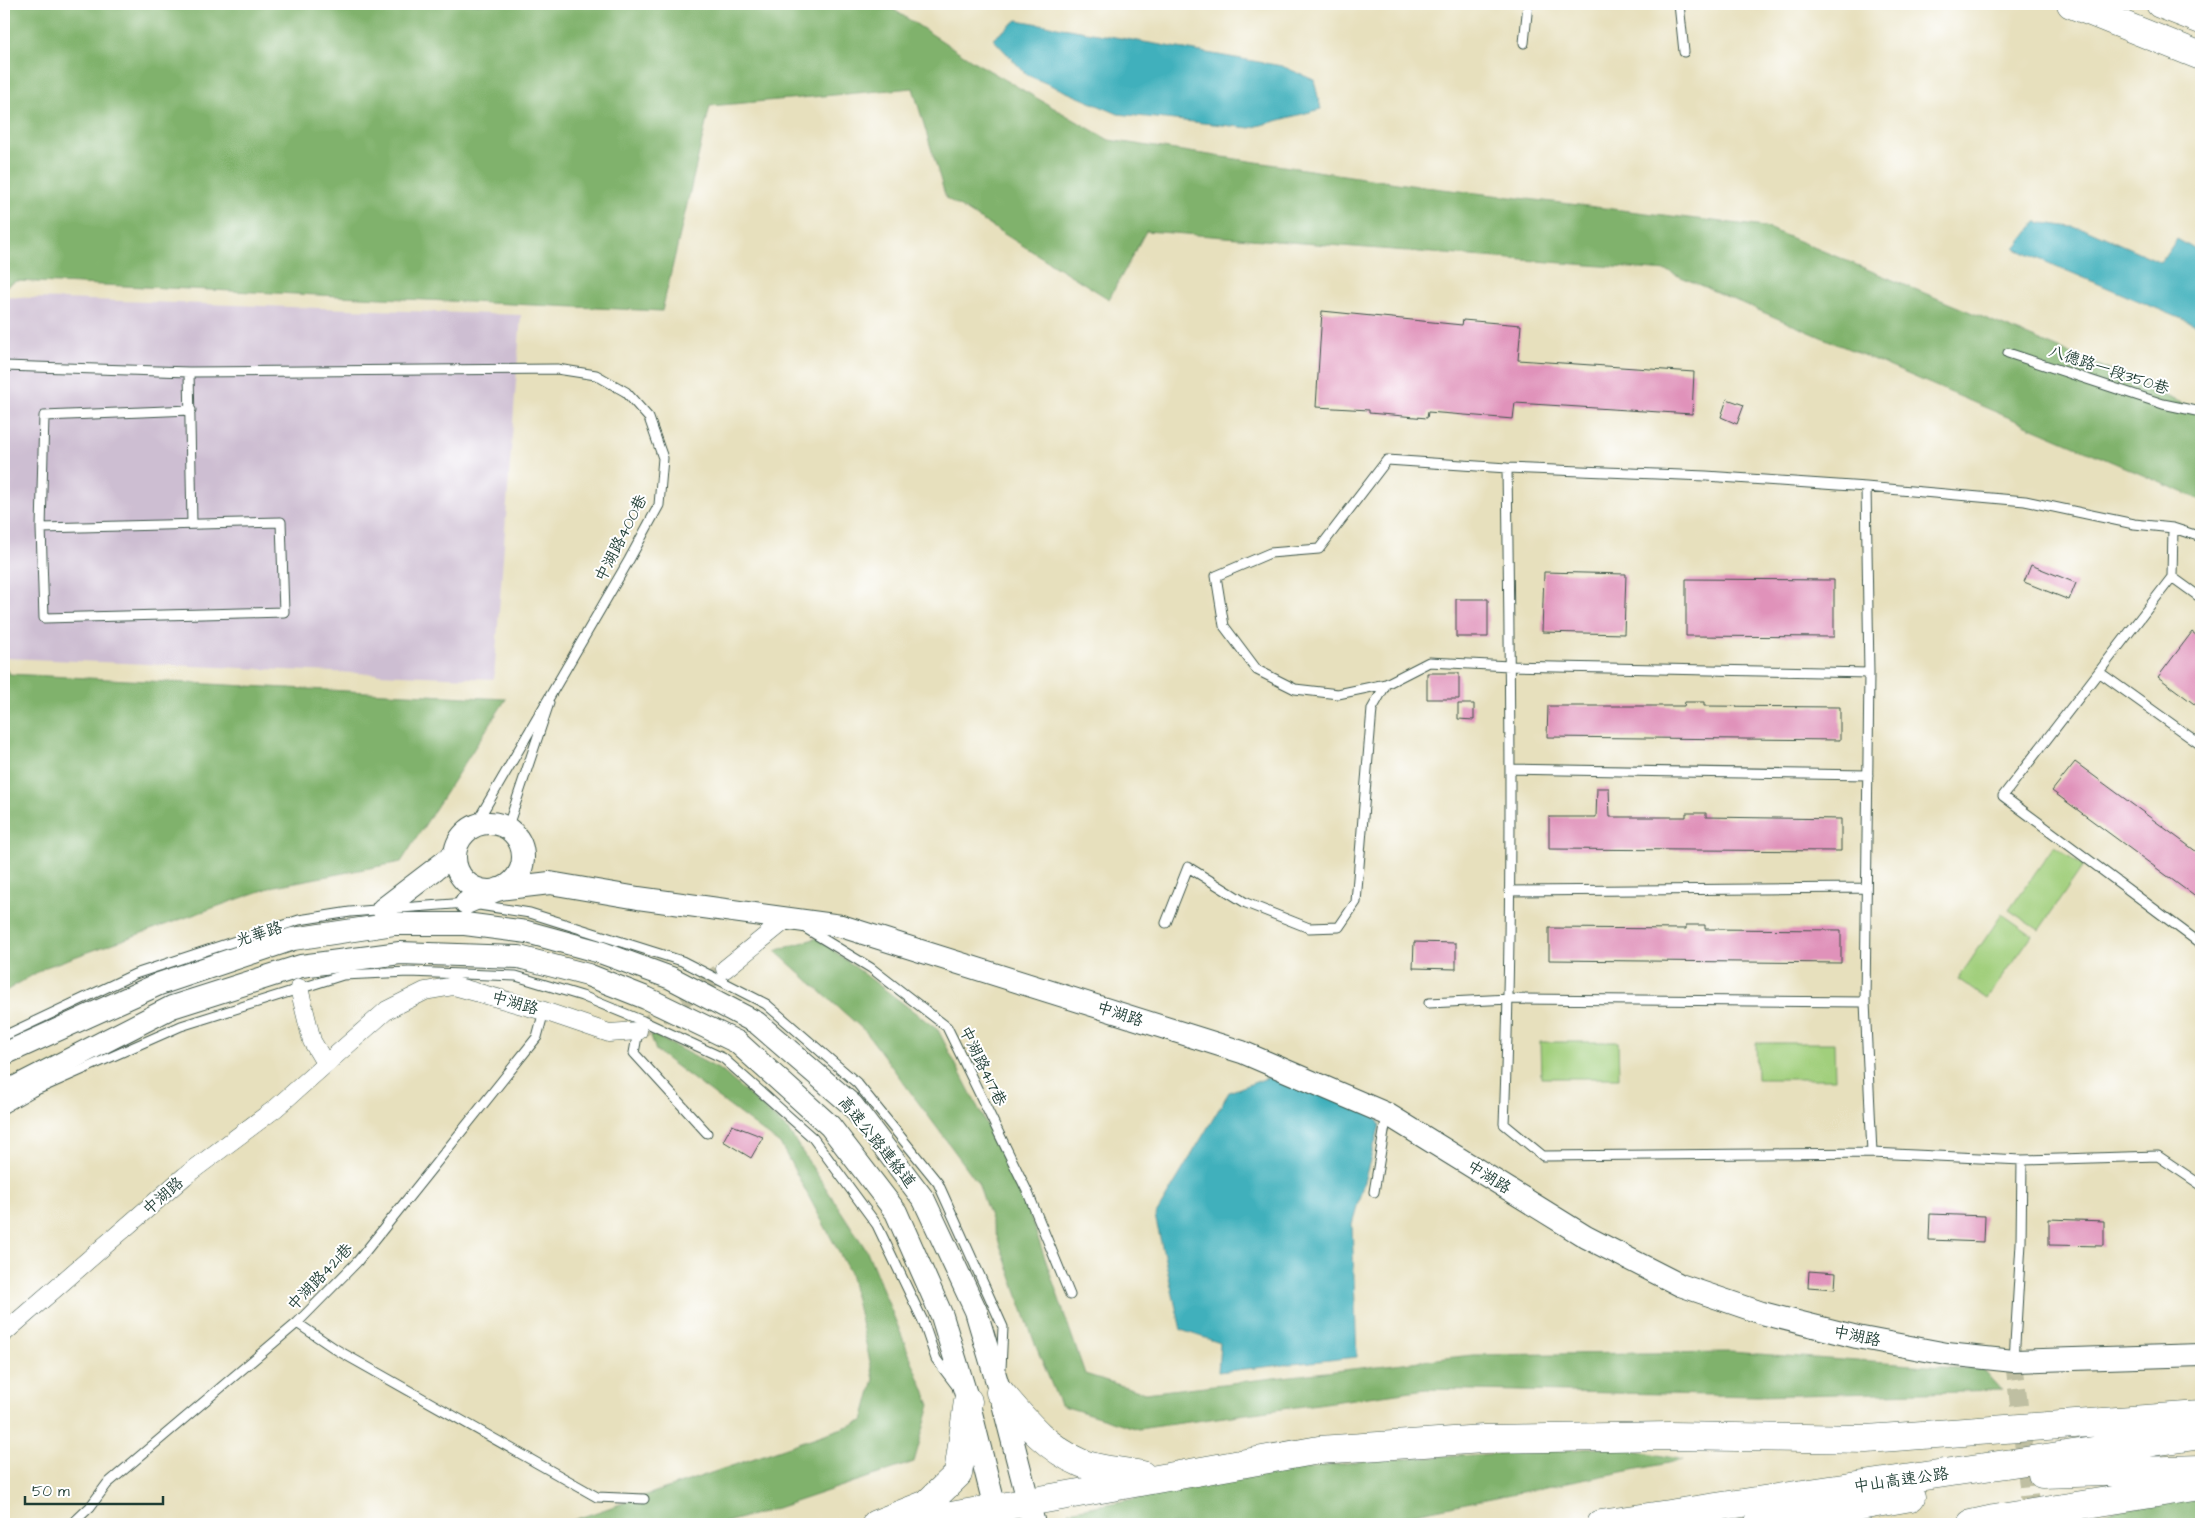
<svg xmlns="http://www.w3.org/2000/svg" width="2205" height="1528" viewBox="0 0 2205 1528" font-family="'Architects Daughter','LXGW WenKai TC',sans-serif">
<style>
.industrial{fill:#cdbed2}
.green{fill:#a1cf7c;stroke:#608658}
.forest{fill:#80b26c;stroke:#507850}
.water{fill:#41b0bc;stroke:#307678}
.building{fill:#e092ba}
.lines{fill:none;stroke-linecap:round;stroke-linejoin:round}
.minor-tunnel{stroke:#bfbfa2;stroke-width:18;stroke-dasharray:18 9;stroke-linecap:butt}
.service-casing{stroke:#3d5549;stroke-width:11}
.minor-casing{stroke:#3d5549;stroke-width:19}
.tertiary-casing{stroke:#3d5549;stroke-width:24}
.primary-casing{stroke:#3d5549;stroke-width:29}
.motorway-casing{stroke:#3d5549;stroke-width:29}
.service{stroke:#fff;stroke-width:9}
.minor{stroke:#fff;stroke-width:18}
.tertiary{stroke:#fff;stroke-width:22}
.primary{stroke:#fff;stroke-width:28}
.motorway{stroke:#fff;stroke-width:28}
.labels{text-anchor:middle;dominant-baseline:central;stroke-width:4;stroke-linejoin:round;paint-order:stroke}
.street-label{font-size:16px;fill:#1f3d34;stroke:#fff}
</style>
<rect width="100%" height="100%" fill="#fff"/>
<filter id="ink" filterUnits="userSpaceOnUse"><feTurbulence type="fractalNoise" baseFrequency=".02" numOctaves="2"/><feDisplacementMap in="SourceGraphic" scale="10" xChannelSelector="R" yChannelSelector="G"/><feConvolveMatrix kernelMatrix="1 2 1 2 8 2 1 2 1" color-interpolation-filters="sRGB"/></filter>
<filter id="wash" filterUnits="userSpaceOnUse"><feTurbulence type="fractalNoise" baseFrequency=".0096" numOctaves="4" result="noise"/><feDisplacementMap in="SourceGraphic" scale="20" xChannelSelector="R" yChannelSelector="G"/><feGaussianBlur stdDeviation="1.12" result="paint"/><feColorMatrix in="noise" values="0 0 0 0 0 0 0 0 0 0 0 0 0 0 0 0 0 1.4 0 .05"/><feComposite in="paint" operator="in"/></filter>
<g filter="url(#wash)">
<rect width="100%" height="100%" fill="#e7e0bd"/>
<path class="industrial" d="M5 297 521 315 494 679 6 658Z"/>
<path class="green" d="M2054 846 2083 866 2039 930 2009 910Z
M2002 914 2032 935 1987 999 1958 979Z
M1540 1042H1618L1619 1078H1541Z
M1756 1043H1834L1835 1079H1757Z"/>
<path class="forest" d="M4 4H885L973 61 1109 140 1417 186 1765 227 2103 367 2201 412V500L1667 271 1146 231 1109 299 946 198 913 88 710 106 662 311 16 281 4 287Z
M4 666 9 674 506 699 401 862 275 886 46 967 4 992Z
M817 938 938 1030 1023 1195 1085 1374 1145 1393 1472 1355 1730 1352 1984 1370 2002 1390 1757 1396 1426 1389 1138 1429 1060 1405 1035 1344 978 1183 866 1032 775 951Z
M650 1033 722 1071 788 1130 867 1251 930 1405 914 1462 765 1512 719 1524H562L863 1421 874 1379 850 1273 781 1145 656 1051Z
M1619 1447 1683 1460 1360 1524H1072L1069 1511 1284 1471 1364 1461Z
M2201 1496V1524H2087L2086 1515Z"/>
<path class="water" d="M1017 20 1282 66 1314 80 1321 109 1250 128 1118 114 1027 75 993 39Z
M2036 222 2086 229 2161 262 2177 239 2201 253V327L2015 249Z
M1272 1076 1374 1113 1380 1125 1352 1224 1357 1357 1218 1372 1220 1343 1181 1330 1155 1216 1229 1092Z"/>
<g id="blocks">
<path class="building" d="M1322 311 1462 325 1463 320 1521 325 1518 360 1694 372 1692 414 1515 403 1513 419 1428 412 1427 418 1369 413V410L1316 407Z
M1727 399 1744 405 1737 424 1721 417Z
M2031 565 2076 583 2069 600 2024 582Z
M1544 572 1626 574 1624 634 1542 632Z
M1686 579 1834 580V637L1686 636Z
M1456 599H1488V637H1456Z
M2192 632 2201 639V709L2158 677Z
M1427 673H1459V699H1427Z
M1685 702H1704V706L1840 707V740L1547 737 1548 706H1684Z
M1458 704H1474V720L1458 719Z
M2075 762 2201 855V901L2052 791Z
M1597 788H1609L1610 817H1686V813H1706V817L1841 819V851L1549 849V817H1596Z
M1686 925H1705V929L1841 930V963L1549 960V928L1686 929Z
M1414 942 1456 943V969L1413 968Z
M732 1125 763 1137 751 1158 723 1141Z
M1930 1214 1985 1216 1984 1242 1929 1240Z
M2049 1219 2104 1221V1246L2049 1245Z
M1809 1271 1836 1273 1835 1289 1808 1287Z"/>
</g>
</g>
<g filter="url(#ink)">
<use href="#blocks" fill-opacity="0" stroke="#3d5549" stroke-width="1"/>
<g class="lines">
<path class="minor-tunnel" d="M638 1031 725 969
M2014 1361 2032 1522"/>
<defs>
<path id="service" d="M1679 4 1684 52
M1524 43 1528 4
M2008 353 2163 404 2201 412
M4 366 189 372 557 369 596 375 626 392 649 418 663 458 659 505 629 560 474 827
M189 372 192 524
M1507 468C1510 687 1513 905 1504 1124L1543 1156 1872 1153 2022 1160 2158 1156 2201 1185
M1866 487 1869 673 1865 1002 1872 1153
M41 528 281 522 284 612 44 618 41 528 44 416 191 410
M2173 528 2172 577 2003 796 2201 944
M2172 577 2201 598
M2099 672 2201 745
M1869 673 1510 666 1429 662 1386 684 1338 694 1295 689 1257 670 1224 626 1216 576 1270 553 1319 549 1387 460 1507 468 1706 476 1866 487 2025 501 2134 524 2173 528 2201 537
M1510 769 1868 775
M507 829 549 703
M1509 891 1866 888
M1166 923 1188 867 1246 903 1309 928 1339 927 1356 902 1372 709 1386 684
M805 928 871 968 947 1027 1028 1193 1070 1295
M1429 1003 1509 999 1865 1002
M638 1031 634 1053 707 1133
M4 1036 135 974 299 920 350 912 466 903 530 913 682 961 766 1004 857 1083 938 1183 1003 1327 1001 1369
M4 1108 32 1092 181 1026 343 975 409 972 516 976 582 996 643 1021 723 1058 813 1138 877 1225 923 1321 936 1359 955 1384
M1374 1192 1387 1114
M297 1323 337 1350 597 1497 644 1499
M2014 1361 2021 1243 2022 1160
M72 1524 90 1507 107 1484 297 1323 357 1262 537 1037 544 1011"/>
<path id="minor" d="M725 969 788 918
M299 988 312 1041 325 1063
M4 1333 185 1176 276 1108 387 1010 425 991 454 986 544 1011 609 1033 638 1031"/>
<path id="tertiary" d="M455 857a34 34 0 1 1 68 0a34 34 0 1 1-68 0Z
M466 903 499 889 550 883 638 898 841 926 1242 1052 1387 1114 1586 1237 1680 1285 1762 1313 1857 1337 1947 1354 2014 1361 2201 1355
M383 909 455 854
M4 1054 159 984 293 939 394 924H465L527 932 600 952 671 978 757 1023 852 1105 924 1200 976 1311 1000 1392 1034 1524
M4 1093 172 1007 301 966 400 953 519 957 588 975 646 998 737 1042 830 1126 896 1212 942 1316 968 1401 999 1524"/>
<path id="primary" d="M2071 4 2201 56
M2160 4 2201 20"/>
<path id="motorway" d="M1000 1392C1024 1420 1046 1448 1081 1463 1099 1470 1122 1471 1142 1475
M2042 1474 2201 1469
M876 1524 927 1504 958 1474 968 1401
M906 1524 1319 1450 1483 1439 1670 1436 1867 1439 2201 1415
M1601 1524 2201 1435
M1758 1524 1911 1497
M1971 1524 1994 1519 2201 1486"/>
</defs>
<use href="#service" class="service-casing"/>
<use href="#minor" class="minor-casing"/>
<use href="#tertiary" class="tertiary-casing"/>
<use href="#primary" class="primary-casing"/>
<use href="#motorway" class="motorway-casing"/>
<use href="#service" class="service"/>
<use href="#minor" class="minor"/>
<use href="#tertiary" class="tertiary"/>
<use href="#primary" class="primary"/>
<use href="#motorway" class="motorway"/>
</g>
</g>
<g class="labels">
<g class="street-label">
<text transform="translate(2109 370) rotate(18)">八德路一段350巷</text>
<text transform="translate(621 538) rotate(-63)">中湖路400巷</text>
<text transform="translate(259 934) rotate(-18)">光華路</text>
<text transform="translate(515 1003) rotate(16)">中湖路</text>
<text transform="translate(1120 1014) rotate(18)">中湖路</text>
<text transform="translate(983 1066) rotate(64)">中湖路417巷</text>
<text transform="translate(877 1142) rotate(51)">高速公路連絡道</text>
<text transform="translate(1489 1177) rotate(32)">中湖路</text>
<text transform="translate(163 1196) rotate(-41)">中湖路</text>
<text transform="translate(320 1277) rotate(-46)">中湖路421巷</text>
<text transform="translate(1857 1336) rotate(12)">中湖路</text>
<text transform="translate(1901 1480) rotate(-8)">中山高速公路</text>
</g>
</g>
<rect width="2205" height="1528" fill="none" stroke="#fff" stroke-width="20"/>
<path d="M25 1496v8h138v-8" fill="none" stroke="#1f3d34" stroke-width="2.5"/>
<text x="32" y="1496" font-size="15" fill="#1f3d34" stroke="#ffffff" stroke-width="4" paint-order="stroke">50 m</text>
</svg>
